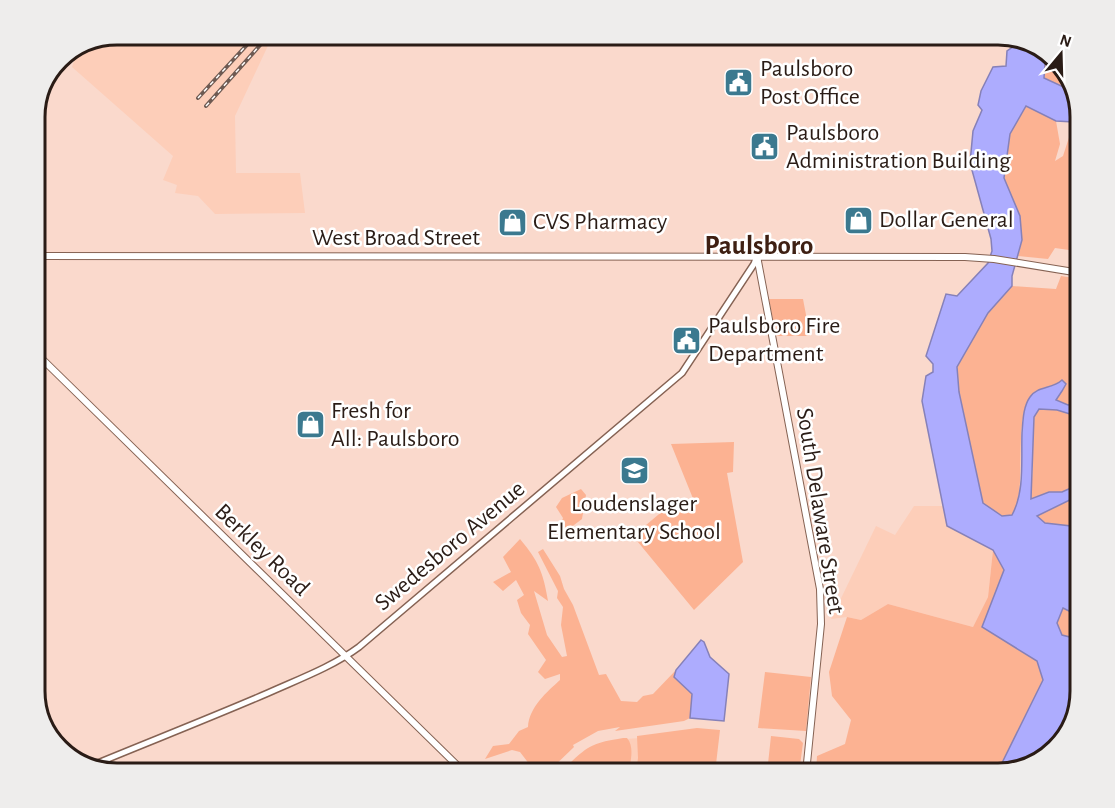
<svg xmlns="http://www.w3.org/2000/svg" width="1115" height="808" viewBox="0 0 1115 808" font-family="'Alegreya Sans',sans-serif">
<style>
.built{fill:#fdceb9}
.green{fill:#fcb292}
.water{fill:#adacfe;stroke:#8681b8;stroke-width:1.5;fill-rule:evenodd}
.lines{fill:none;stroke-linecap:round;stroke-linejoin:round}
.stream{stroke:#8681b8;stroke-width:1.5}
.tertiary-casing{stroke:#856253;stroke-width:8}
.secondary-casing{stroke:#856253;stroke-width:8}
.tertiary{stroke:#fff;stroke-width:5}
.secondary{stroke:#fff;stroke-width:6}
.rail-casing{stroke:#6e5a52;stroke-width:4}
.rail{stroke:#fff;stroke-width:1.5;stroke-dasharray:4.5;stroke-linecap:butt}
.labels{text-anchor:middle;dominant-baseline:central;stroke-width:5;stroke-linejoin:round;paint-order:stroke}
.poi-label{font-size:24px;fill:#2a1c16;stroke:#fff;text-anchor:start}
.street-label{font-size:24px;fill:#2a1c16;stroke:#fff}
.quarter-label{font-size:27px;font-weight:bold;fill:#3e2013;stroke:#fff}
.rim{fill:none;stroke:#2a1c16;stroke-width:3}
</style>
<rect width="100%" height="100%" fill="#fad9cc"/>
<path class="built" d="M117 35H273L235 116 236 173H300L305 213 215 214 198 196 175 193 177 185 163 180 173 156 72 67 78 49Z
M914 506H943L947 526 993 550 988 597 973 627 888 604 861 620 847 617 831 619 876 526 895 535Z
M640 738 638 773H624L626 739Z"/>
<path class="green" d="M1052 57 1072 80 1078 106 1073 104 1068 89 1044 78 1045 63Z
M1026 105 1056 121 1060 144 1055 161 1063 156 1074 122 1080 125V266L1070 264 1072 258 1069 250 1055 248 1048 259 1018 256 1022 240 1004 178 1010 134Z
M1061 276 1080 279V403L1068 405 1055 400 1062 391 1058 384C1049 387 1038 388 1032 395 1015 411 1024 477 1018 502 1017 507 1014 511 1012 515L1002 516 983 504 959 392 957 366 988 313 1012 286 1056 289Z
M769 299H803L810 336H776Z
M1039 409 1057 410 1070 414 1080 415V484L1062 492H1049L1031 499 1033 462V428L1034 416Z
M734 442 733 472 727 473 743 562 694 610 633 536 671 504 679 513 694 501 671 444Z
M581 489 586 495 582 519 562 534 559 529 563 518 556 507 562 498Z
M1080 495V527L1045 523 1036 516Z
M520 539C539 562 543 572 548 601L534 591 547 635 562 657 567 656 561 625 563 607 557 598 558 591 538 552 543 549 560 576 564 589 573 605 599 675 606 674 621 701 637 702 643 696 653 694 676 670 675 677 692 694 690 718 684 721 615 731 620 727 598 731 573 745 574 747 547 773H531L533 769 520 752 512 750 485 759 493 746 509 744 519 731 528 727C529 707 547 692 560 680V674L545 679 538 672 546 660 528 634 530 625 521 613 517 600 524 595 516 580 503 591 493 582 511 572 503 557Z
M993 550 1004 570 982 627 1037 661 1043 680 997 773H816L817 756 845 744 851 720 832 696 829 672 847 617 861 620 888 604 973 627 988 597Z
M1063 608 1073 613V628L1070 637 1062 635 1057 623Z
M765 672 811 677 806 731 758 728Z
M697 728 720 730 715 773H636L638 758 637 736Z
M771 736 799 739 803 743 799 773H767Z
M623 738H627C635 747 630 762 629 773H579L569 764C590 744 594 743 623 738Z"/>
<path class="water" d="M1018 41 1048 51 1052 57 1045 63 1044 78 1068 89 1073 104 1078 106 1080 116V125L1074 122 1056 121 1026 106 1010 134 1004 178 1020 216 1022 240 1012 276V286L988 313 957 367 959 392 983 503 1002 516 1012 515C1025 491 1021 460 1022 433 1023 421 1023 407 1030 397 1037 386 1053 389 1062 380L1066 384 1062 391 1056 400 1068 405 1080 403V415L1070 414 1057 410 1039 409 1034 417 1031 499 1049 492H1062L1080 484V495L1037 516 1045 523 1080 527V692L1064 741 1035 765 997 773 1043 680 1037 661 982 627 1004 570 993 550 947 526 922 401 926 376 933 372V364L926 356 946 294 957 296 988 263 992 251 991 239 970 163 973 131 982 110 978 105 981 91 993 67 1006 66 1007 51 1017 44ZM1063 608 1073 613V628L1070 637 1062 635 1057 623Z
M701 640 704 642 710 657 729 674 724 721 690 718 692 694 674 677 676 670Z"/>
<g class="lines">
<path class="stream" d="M1073 104 1076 99"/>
<defs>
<path id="tertiary" d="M93 765C151 741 210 718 268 693 299 679 332 667 359 647L682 373 754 264 757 256"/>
<path id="secondary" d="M35 256 965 257 994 259 1080 273
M757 256 820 589 821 624 806 773
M35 352 465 773"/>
</defs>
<use href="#tertiary" class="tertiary-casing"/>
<use href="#secondary" class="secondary-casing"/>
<use href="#tertiary" class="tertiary"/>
<use href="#secondary" class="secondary"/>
<defs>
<path id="rail" d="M198 98 256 35
M206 106 269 35"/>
</defs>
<use href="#rail" class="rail-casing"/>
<use href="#rail" class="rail"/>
</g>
<defs>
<symbol id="civic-square" viewBox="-11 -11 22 22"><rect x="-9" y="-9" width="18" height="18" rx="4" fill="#3b798f" stroke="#fff"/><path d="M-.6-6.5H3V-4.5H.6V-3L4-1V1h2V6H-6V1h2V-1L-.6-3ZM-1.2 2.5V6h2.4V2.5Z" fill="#fff"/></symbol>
<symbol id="shop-square" viewBox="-11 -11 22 22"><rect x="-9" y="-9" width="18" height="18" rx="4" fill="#3b798f" stroke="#fff"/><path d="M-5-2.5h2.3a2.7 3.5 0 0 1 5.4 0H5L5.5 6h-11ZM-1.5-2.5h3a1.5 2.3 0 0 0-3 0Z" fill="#fff"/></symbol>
<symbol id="school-square" viewBox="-11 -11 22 22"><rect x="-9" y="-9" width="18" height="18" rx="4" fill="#3b798f" stroke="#fff"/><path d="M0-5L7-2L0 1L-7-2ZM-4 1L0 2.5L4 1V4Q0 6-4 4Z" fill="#fff"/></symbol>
</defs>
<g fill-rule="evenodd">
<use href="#civic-square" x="722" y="66" width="33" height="33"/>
<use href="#civic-square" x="748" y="130" width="33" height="33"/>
<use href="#shop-square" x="842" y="204" width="33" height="33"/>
<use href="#shop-square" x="496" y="206" width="33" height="33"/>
<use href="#civic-square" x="670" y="324" width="33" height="33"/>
<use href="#shop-square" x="294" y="408" width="33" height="33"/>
<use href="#school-square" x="618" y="454" width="33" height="33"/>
</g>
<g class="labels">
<g class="poi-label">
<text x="760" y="69">Paulsboro<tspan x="760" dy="28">Post Office</tspan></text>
<text x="786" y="133">Paulsboro<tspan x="786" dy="28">Administration Building</tspan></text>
<text x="879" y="220">Dollar General</text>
<text x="533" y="222">CVS Pharmacy</text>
<text x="708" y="326">Paulsboro Fire<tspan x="708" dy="28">Department</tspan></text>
<text x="331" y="411">Fresh for<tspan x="331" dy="28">All: Paulsboro</tspan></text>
<text x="634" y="504" text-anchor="middle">Loudenslager<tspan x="634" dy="28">Elementary School</tspan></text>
</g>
<g class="street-label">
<text x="396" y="238">West Broad Street</text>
<text transform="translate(820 511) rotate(81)">South Delaware Street</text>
<text transform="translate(450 546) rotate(-40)">Swedesboro Avenue</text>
<text transform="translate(262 550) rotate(44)">Berkley Road</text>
</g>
<g class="quarter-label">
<text x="759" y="245">Paulsboro</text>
</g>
</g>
<path d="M0 0H1115V808H0ZM117 45H998A72 72 0 0 1 1070 117V691A72 72 0 0 1 998 763H117A72 72 0 0 1 45 691V117A72 72 0 0 1 117 45Z" fill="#eeedec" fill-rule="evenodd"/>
<path class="rim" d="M117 45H998A72 72 0 0 1 1070 117V691A72 72 0 0 1 998 763H117A72 72 0 0 1 45 691V117A72 72 0 0 1 117 45Z"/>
<g transform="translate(1061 54) rotate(19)" stroke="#ffffff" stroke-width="4.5" paint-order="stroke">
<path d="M0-4.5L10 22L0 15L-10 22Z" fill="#2a1c16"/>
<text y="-9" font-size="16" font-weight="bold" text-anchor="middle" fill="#2a1c16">N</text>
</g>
</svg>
